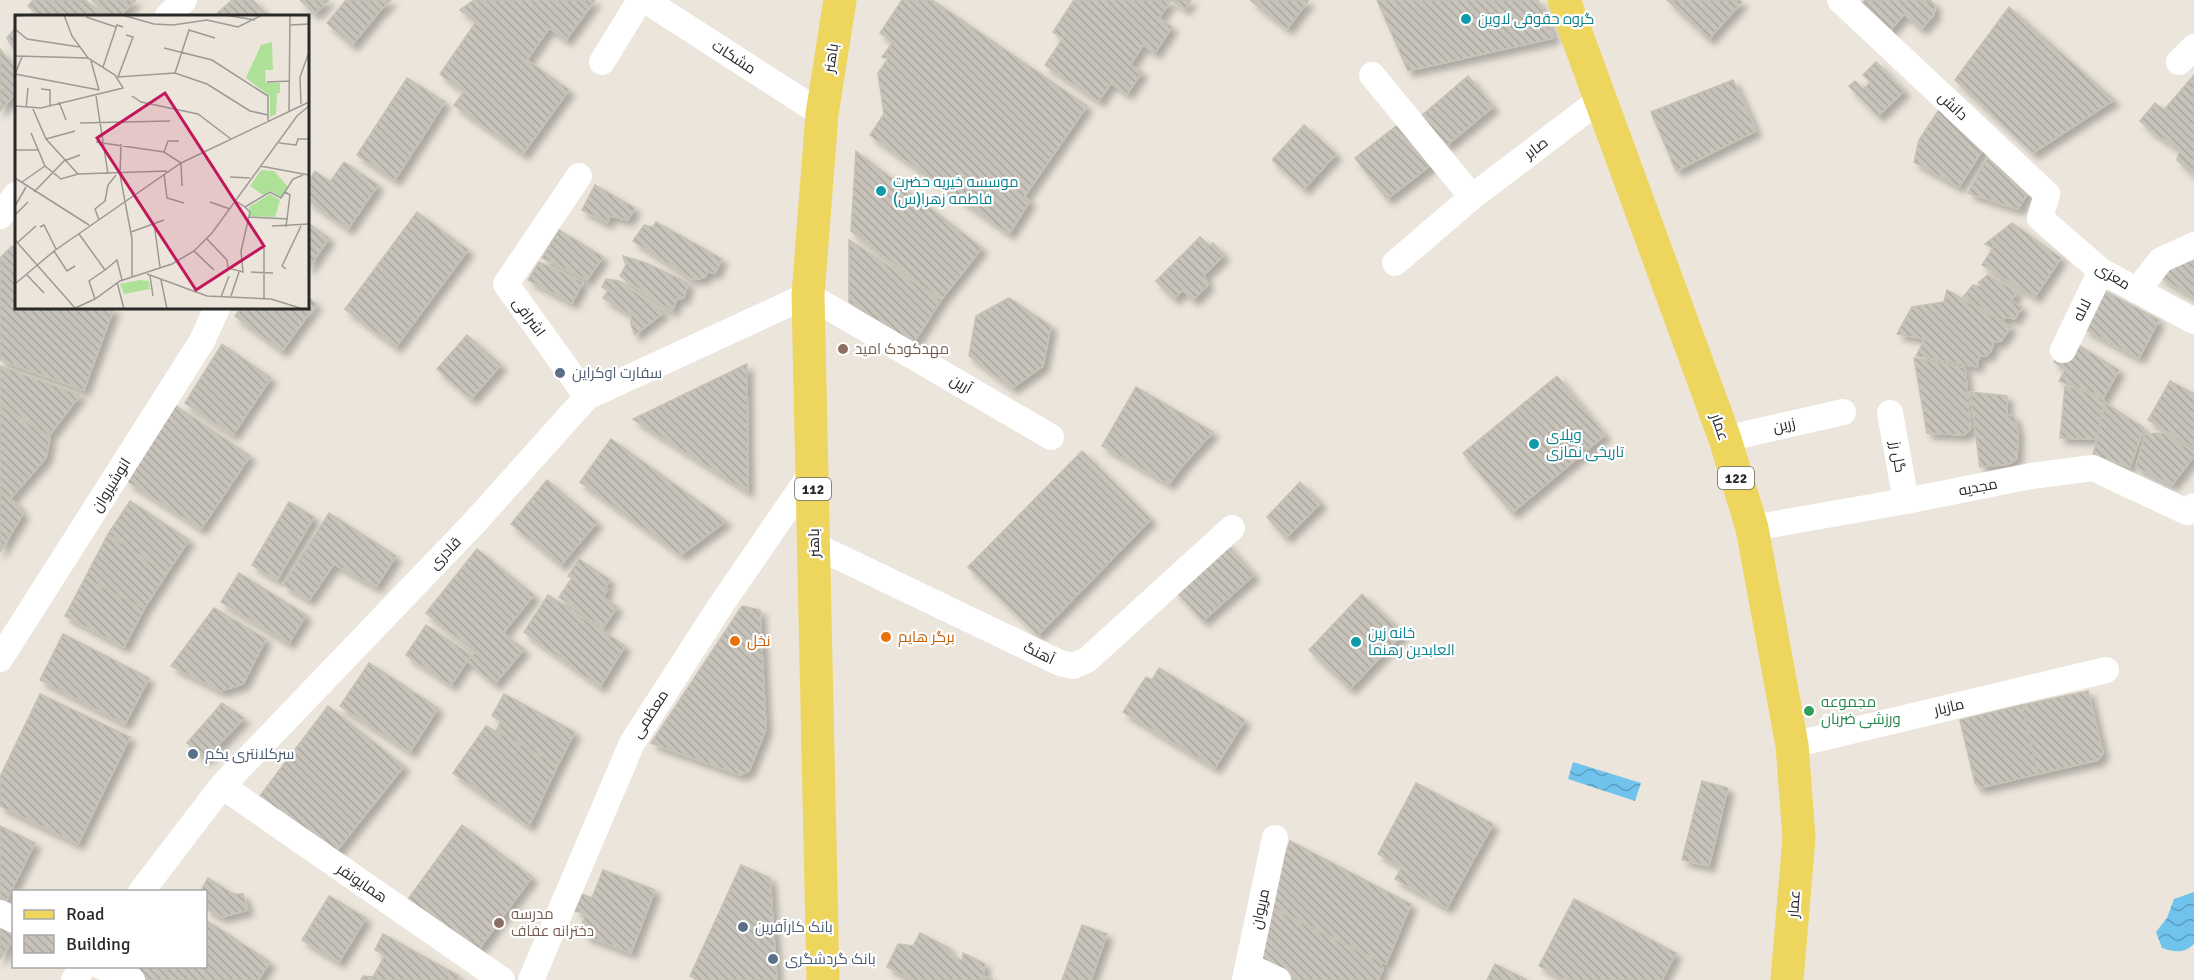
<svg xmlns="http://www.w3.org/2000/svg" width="2194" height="980" viewBox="0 0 2194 980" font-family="Signika,Cairo,sans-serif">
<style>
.water{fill:url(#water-waves)}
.building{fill:url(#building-back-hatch);stroke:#c6c1b5;stroke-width:1.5;filter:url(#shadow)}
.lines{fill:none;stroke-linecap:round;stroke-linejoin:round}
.minor{stroke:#fff;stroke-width:26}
.major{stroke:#eed55e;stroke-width:33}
.culture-dot{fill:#0f9aa8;stroke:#fff;stroke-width:2}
.education-dot{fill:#8d6e63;stroke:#fff;stroke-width:2}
.service-dot{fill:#5c6f8a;stroke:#fff;stroke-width:2}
.food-dot{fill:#e8710a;stroke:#fff;stroke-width:2}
.leisure-dot{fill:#2e9e5b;stroke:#fff;stroke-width:2}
.labels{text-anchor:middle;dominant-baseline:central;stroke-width:4.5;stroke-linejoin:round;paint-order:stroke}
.shield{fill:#fff;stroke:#696969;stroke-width:1.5}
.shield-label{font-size:14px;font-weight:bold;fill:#292929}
.culture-label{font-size:15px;fill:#0d838f;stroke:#fff;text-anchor:start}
.street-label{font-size:15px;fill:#292929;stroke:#fff}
.education-label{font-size:15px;fill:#785e54;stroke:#fff;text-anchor:start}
.service-label{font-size:15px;fill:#4e5e75;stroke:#fff;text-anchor:start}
.food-label{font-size:15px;fill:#c56008;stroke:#fff;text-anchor:start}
.leisure-label{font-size:15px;fill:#27864d;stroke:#fff;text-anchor:start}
.inset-road{fill:none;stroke:#9d9a94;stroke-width:1.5}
.view{fill:#c2185b;fill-opacity:0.15;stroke:#c2185b;stroke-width:3}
.inset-edge{fill:none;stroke:#292929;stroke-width:3}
</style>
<defs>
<pattern id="water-waves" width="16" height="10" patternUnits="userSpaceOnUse" patternTransform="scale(1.5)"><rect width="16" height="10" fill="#6fc3ec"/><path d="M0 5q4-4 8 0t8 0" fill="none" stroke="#5b9ebf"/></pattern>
<pattern id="building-back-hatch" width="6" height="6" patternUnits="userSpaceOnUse" patternTransform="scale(1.5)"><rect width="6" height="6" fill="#c7c3ba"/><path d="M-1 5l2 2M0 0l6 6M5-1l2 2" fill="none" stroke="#aba8a0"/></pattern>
<filter id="shadow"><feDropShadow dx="5.5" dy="5.5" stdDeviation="3" flood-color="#0004"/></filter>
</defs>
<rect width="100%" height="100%" fill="#ebe5db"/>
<path class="water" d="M1573 762 1641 783 1635 801 1568 779Z
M2194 892V944C2183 954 2175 952 2162 948L2156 932 2167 918 2174 899Z"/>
<path class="building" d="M33 0H85L105 16H40L28 6Z
M92 0H136L120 16H107Z
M232 0H253L268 16H214Z
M300 0H329L315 14Z
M346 0H367L379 12 352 45 327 23Z
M367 0H391L379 12Z
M474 0H595L566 40 549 28 527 60 569 90 523 154 454 105 464 92 440 74 476 22 460 10Z
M902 0H932L1087 106 1024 197 1030 201 1009 234 870 135 884 114 878 73 888 59 882 57 893 42 880 33Z
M1074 0H1191L1185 9 1171 0 1159 18 1172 27 1155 53 1143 45 1130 65 1142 72 1127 94 1111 83 1099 101 1045 65 1063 38 1053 32Z
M1250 0H1309L1287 29Z
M1377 0H1538L1554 38 1408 71Z
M1667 0H1739L1742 2 1709 39Z
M1865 0H1930L1935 5 1934 15 1921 29 1904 14 1889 32 1860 5Z
M2009 7 2114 100 2033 153 1955 80Z
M16 27V52L7 38Z
M0 49 16 69V94L11 98 0 85Z
M1876 62 1904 91 1878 116 1849 86 1855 81 1863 89 1871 82 1863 75Z
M2194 75V175L2177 160 2180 150 2151 131 2140 121 2155 103 2164 110Z
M1468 76 1493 107 1446 146 1421 116Z
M407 78 445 102 395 180 357 155Z
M1733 80 1756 131 1676 171 1651 112Z
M0 88 11 98 0 111Z
M1940 108 1985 146 1959 187 1914 162 1919 140Z
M1404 120 1436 161 1387 199 1355 158Z
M1304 125 1336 154 1304 189 1272 160Z
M856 151 982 248 941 300 851 231Z
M1987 158 2029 191 2018 209 1968 193Z
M344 162 378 185 348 229 308 200V196L312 190 308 187V182L315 171 330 182Z
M595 185 635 208 628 220 610 216 607 223 582 210Z
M417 212 468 250 396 347 345 309Z
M656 222 722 259 715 273 708 272 704 278 692 279 633 241 644 225 653 227Z
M308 223 329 238 308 269Z
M2012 223 2061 258 2035 297 1982 265 1993 248 1985 244Z
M559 230 603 257 587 280 542 258Z
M1200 237 1210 246 1213 243 1224 255 1204 275 1208 285 1193 300 1183 290 1174 299 1156 281Z
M849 240 941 300 913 344 849 302Z
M12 246 16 248V308H114L84 390 0 360V258Z
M2194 254V298L2158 276Z
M623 256 646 263 688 283 684 298 677 299 672 311 620 276 626 265Z
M539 262 583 282 572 303 528 280Z
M1988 275 2017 292 2011 301 2022 307 2015 319 2005 317 2003 321 1963 297 1973 285 1985 287 1978 283Z
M606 279 619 281 664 312 635 335 631 325V315L603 298 608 291 602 287Z
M1947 290 2011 327 2001 341 1994 342 1991 351 1986 356H1979L1977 367 1916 356 1925 339 1897 334 1912 307 1944 302Z
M2103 290 2159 320 2139 358 2084 329Z
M308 297 316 304 282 351 235 316 241 308H308Z
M1009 298 1051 326 1043 366 1012 388 969 356 976 316Z
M467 335 501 365 471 399 437 369Z
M222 344 271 378 233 435 185 403Z
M2078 345 2119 370 2104 397 2059 381 2065 370 2054 362 2058 356Z
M1914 358 1965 368 1971 429 1964 435 1927 433Z
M747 364 748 492 633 419Z
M0 366 80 395 49 436 0 404Z
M1557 376 1605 435 1512 513 1463 453Z
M2170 381 2194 394V448L2148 420Z
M1136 387 1213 432 1184 464 1169 484 1102 446Z
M2065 387 2076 388 2104 400 2097 439 2060 438Z
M1970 392 2007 396V415L2014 416 2018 432 2017 458 2009 464 1980 467Z
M2105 403 2144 428 2130 467 2093 455Z
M0 405 50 438 46 458 11 498 0 491Z
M175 405 250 456 201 529 127 481Z
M2163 433 2194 452V456L2172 485 2136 467 2145 434Z
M611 439 726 521 681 555 580 482Z
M1082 451 1151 519 1038 635 968 567Z
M547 480 597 522 561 565 511 524Z
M1300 482 1321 503 1286 538 1267 517Z
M0 493 17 504 23 514 0 552Z
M130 501 189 540 167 573 108 534Z
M289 502 314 517 277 580 252 565Z
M329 513 396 556 376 587 334 564 309 600 283 585Z
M108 534 167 573 144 609 85 578Z
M1225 542 1254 575 1203 621 1174 589Z
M477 549 534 595 503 633 524 649 495 684 467 661 475 652 426 613Z
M579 559 610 580 605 587 608 589 603 597 617 607 603 628 559 597 572 578 568 576Z
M239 573 306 615 289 643 221 602Z
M85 578 144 609 124 647 65 616Z
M1362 594 1403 633 1350 689 1309 650Z
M548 595 625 646 600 687 524 632Z
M742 606 760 610 766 729 749 771 740 775 651 743Z
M214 608 266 639 243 684 221 691 171 666Z
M426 625 471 655 451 685 406 655Z
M63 634 149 678 125 724 40 680Z
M369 663 438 708 410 752 340 706Z
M1159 668 1245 720 1215 768 1123 712 1146 677 1152 680Z
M2088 691 2103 753 2098 760 2038 774 2022 705Z
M40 694 130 737 78 844 0 806V777Z
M504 694 575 732 558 765 496 731 501 721 492 716Z
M222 703 244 718 205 759 187 743Z
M2022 705 2038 774 1980 788 1975 783 1960 720Z
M328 706 404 766 331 858 256 801Z
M486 726 558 765 529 826 453 773Z
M1702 781 1728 788 1709 866 1682 860Z
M1416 783 1493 824 1447 908 1395 879 1402 867 1378 854Z
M462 825 532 877 478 950 408 899Z
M0 826 35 843 1 911H0Z
M1290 841 1411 904 1386 964 1272 907 1283 860Z
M741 865 770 878 777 980H698L690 976Z
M603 870 655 890 631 953 584 935 588 926 582 924 586 914 575 911 582 894 592 898Z
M208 878 233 894H243L248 910 222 917 206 909V892H200Z
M329 896 366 918 339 962 302 940Z
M1574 899 1676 953 1662 980H1566L1539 966Z
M1271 908 1379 961 1383 969 1378 980H1301L1258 959Z
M206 920 270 962 258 980H144L126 966H206Z
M1082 925 1107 934 1091 980H1062Z
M0 927 14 934V938L0 959Z
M920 933 949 948V954L963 961V953L985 964 983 976 993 980H913L887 967 898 944 913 946Z
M383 934 459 976 457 980H361L363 976 373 977 385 955 375 950Z
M1495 964 1527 980H1487Z"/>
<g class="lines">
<path class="minor" d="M645 0 822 114
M1840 0 2047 194 2040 218 2101 271 2194 321
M168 16 184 0
M602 62 640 0
M2179 62 2194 47
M1372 75 1472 197
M579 176 506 284 587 397
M0 216 16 195
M1395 263 1472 197 1601 99
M2137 291 2161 260 2194 245
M2063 350 2101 271
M1890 413 1906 501
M1725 439 1843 412
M1752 528 1906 501 2031 476 2093 468 2187 512 2194 506
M814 545 1060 663 1073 666 1087 660 1232 528
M0 659 202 341 217 308
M1792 745 2106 670
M222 786 502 980
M141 892 222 786 474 523 587 397 808 295 1051 437
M0 913 14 920
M101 966 132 980
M1248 966 1278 980
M74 980 84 966
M531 980 632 743 721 605 813 471
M1245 980 1275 838"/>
<path class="major" d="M1564 0 1725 439 1752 528 1792 745 1799 838 1787 980
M823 980 808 295 822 114 840 0"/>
</g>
<g class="culture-dot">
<circle cx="1466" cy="19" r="6"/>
<circle cx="881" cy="191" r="6"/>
<circle cx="1534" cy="444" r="6"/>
<circle cx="1356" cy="642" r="6"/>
</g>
<g class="education-dot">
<circle cx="843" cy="349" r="6"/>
<circle cx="499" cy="923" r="6"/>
</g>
<g class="service-dot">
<circle cx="560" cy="373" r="6"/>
<circle cx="193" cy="754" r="6"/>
<circle cx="743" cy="927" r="6"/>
<circle cx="773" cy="959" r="6"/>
</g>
<g class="food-dot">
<circle cx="886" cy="637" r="6"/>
<circle cx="735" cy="641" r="6"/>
</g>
<circle class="leisure-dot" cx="1809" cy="711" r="6"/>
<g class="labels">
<g class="shield">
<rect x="1718" y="467" width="36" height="22" rx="4.5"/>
<rect x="795" y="478" width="36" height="22" rx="4.5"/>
</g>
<g class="shield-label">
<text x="1736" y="478">122</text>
<text x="813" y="489">112</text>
</g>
<g class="culture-label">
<text x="1478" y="19">گروه حقوقی لاوین</text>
<text x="893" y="182">موسسه خیریه حضرت<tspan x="893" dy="17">فاطمه زهرا(س)</tspan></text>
<text x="1546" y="435">ویلای<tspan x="1546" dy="17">تاریخی نمازی</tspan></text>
<text x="1368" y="633">خانه زین<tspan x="1368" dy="17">العابدین رهنما</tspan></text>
</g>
<g class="street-label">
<text transform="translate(734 57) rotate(33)">مشکات</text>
<text transform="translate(831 58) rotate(-81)">باهنر</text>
<text transform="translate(1953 106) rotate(43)">دانش</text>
<text transform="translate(1536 148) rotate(-37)">صابر</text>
<text transform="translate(2113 276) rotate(32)">معزی</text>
<text transform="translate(2082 310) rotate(-64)">لاله</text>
<text transform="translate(529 317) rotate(54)">اشرافی</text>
<text transform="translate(961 384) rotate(30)">آرین</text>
<text transform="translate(1784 425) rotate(-13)">زرین</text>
<text transform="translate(1720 427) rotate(71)">عمار</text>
<text transform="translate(1898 457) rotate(80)">گل رز</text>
<text transform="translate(111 485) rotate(-58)">انوشیروان</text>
<text transform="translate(1978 487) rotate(-11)">مجدیه</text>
<text transform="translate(814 543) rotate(-91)">باهنر</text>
<text transform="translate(445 553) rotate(-46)">قادری</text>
<text transform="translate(1039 653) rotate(26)">آهنگ</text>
<text transform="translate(1949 707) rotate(-13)">مازیار</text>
<text transform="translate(650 714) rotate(-57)">معظمی</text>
<text transform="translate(362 883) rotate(34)">همایونفر</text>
<text transform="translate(1794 904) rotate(-86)">عمار</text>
<text transform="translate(1260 909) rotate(-78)">مریوان</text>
</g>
<g class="education-label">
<text x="855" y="349">مهدکودک امید</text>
<text x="511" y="914">مدرسه<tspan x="511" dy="17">دخترانه عفاف</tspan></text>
</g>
<g class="service-label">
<text x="572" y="373">سفارت اوکراین</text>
<text x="205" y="754">سرکلانتری یکم</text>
<text x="755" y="927">بانک کارآفرین</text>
<text x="785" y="959">بانک گردشگری</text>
</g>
<g class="food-label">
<text x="898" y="637">برگر هایم</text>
<text x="747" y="641">نخل</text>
</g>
<g class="leisure-label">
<text x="1821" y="702">مجموعه<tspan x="1821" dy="17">ورزشی ضربان</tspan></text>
</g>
</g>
<g transform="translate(15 15)">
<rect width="294" height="294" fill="#ebe5db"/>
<path d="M125 265 134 266 135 274 109 279 105 269Z" fill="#ade198"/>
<path d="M257 27 258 55H250L251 68H265V78H262L261 99 255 102V81L231 63 246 30ZM246 155 259 156 273 172 266 182 256 176 248 180 235 171ZM255 179 265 185 260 202 235 201 234 192Z" fill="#ade198"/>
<path class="inset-road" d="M107 0 139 9 158 10 192 5 223 12 247 0M210 0 240 5M0 1 19 0M71 2 101 12M275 10 294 9M0 14 12 24 65 32M111 20 118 22 103 62 160 58 192 69 235 96 253 100M149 33 197 45 253 81V107M0 41 73 43M76 46 84 75M88 52 102 10 108 12M160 58 174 15 200 23M0 59 84 75M0 59 7 42M252 67 275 66M26 74 35 75V90M81 81 93 159M117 81 126 87 183 99 216 124M44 87 51 105M286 89 285 62 294 37M0 91 26 93 108 73 100 60 73 43 57 21 49 0M11 93 13 73M18 94 31 124 63 159M274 96 275 0M65 108 155 106M16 118 30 151 46 164 63 159 152 156M31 124 60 116M81 127 149 137 166 148 167 171M264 128 281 130 283 124H294M106 129 105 160 117 224V261M0 135H24M149 137 153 126H164M245 151 294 160M149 159 152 183 169 188M215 162 235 163M0 163 74 210M7 167 30 151M19 177 49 146 65 140M270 177 275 180 271 212M221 186 230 192 255 177 266 183 278 164 288 160M195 187 215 194M0 191 11 172M0 200 13 187M234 202 273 204M84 205 80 194 90 186 93 170 101 160M139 208 145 252M257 211 294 209M25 212 29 210 41 234M116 217 149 205M64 219 90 255 102 245 107 265M192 224 212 245 213 253 228 257 226 236 235 197 230 192M0 225 60 293M2 228 21 211M39 236 52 256 60 251M179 236 199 255M271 254 267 251 286 211M236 257 258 258M132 259 192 281 256 284 288 294M12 260 29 278M135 261 138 281M146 265 152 294M102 267 109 294M0 269 39 236 166 148 294 87M216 281 224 257M206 282 214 261M249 283V233M80 284 74 266 90 255M58 294 80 284 105 266 157 249 179 236 197 218 282 101 294 91"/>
<path class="view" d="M150 78 249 231 181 275 82 123Z"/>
<rect width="294" height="294" class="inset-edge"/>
</g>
<rect x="12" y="890" width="195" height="78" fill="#ffffff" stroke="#a9a9a9" stroke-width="1.5"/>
<rect x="24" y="910" width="30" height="9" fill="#eed55e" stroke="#a9a9a9" stroke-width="1.5"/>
<text x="66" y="920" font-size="18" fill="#292929">Road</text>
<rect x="24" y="935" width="30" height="18" fill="url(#building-back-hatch)" stroke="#a9a9a9" stroke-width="1.5"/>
<text x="66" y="950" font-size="18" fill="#292929">Building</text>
</svg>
